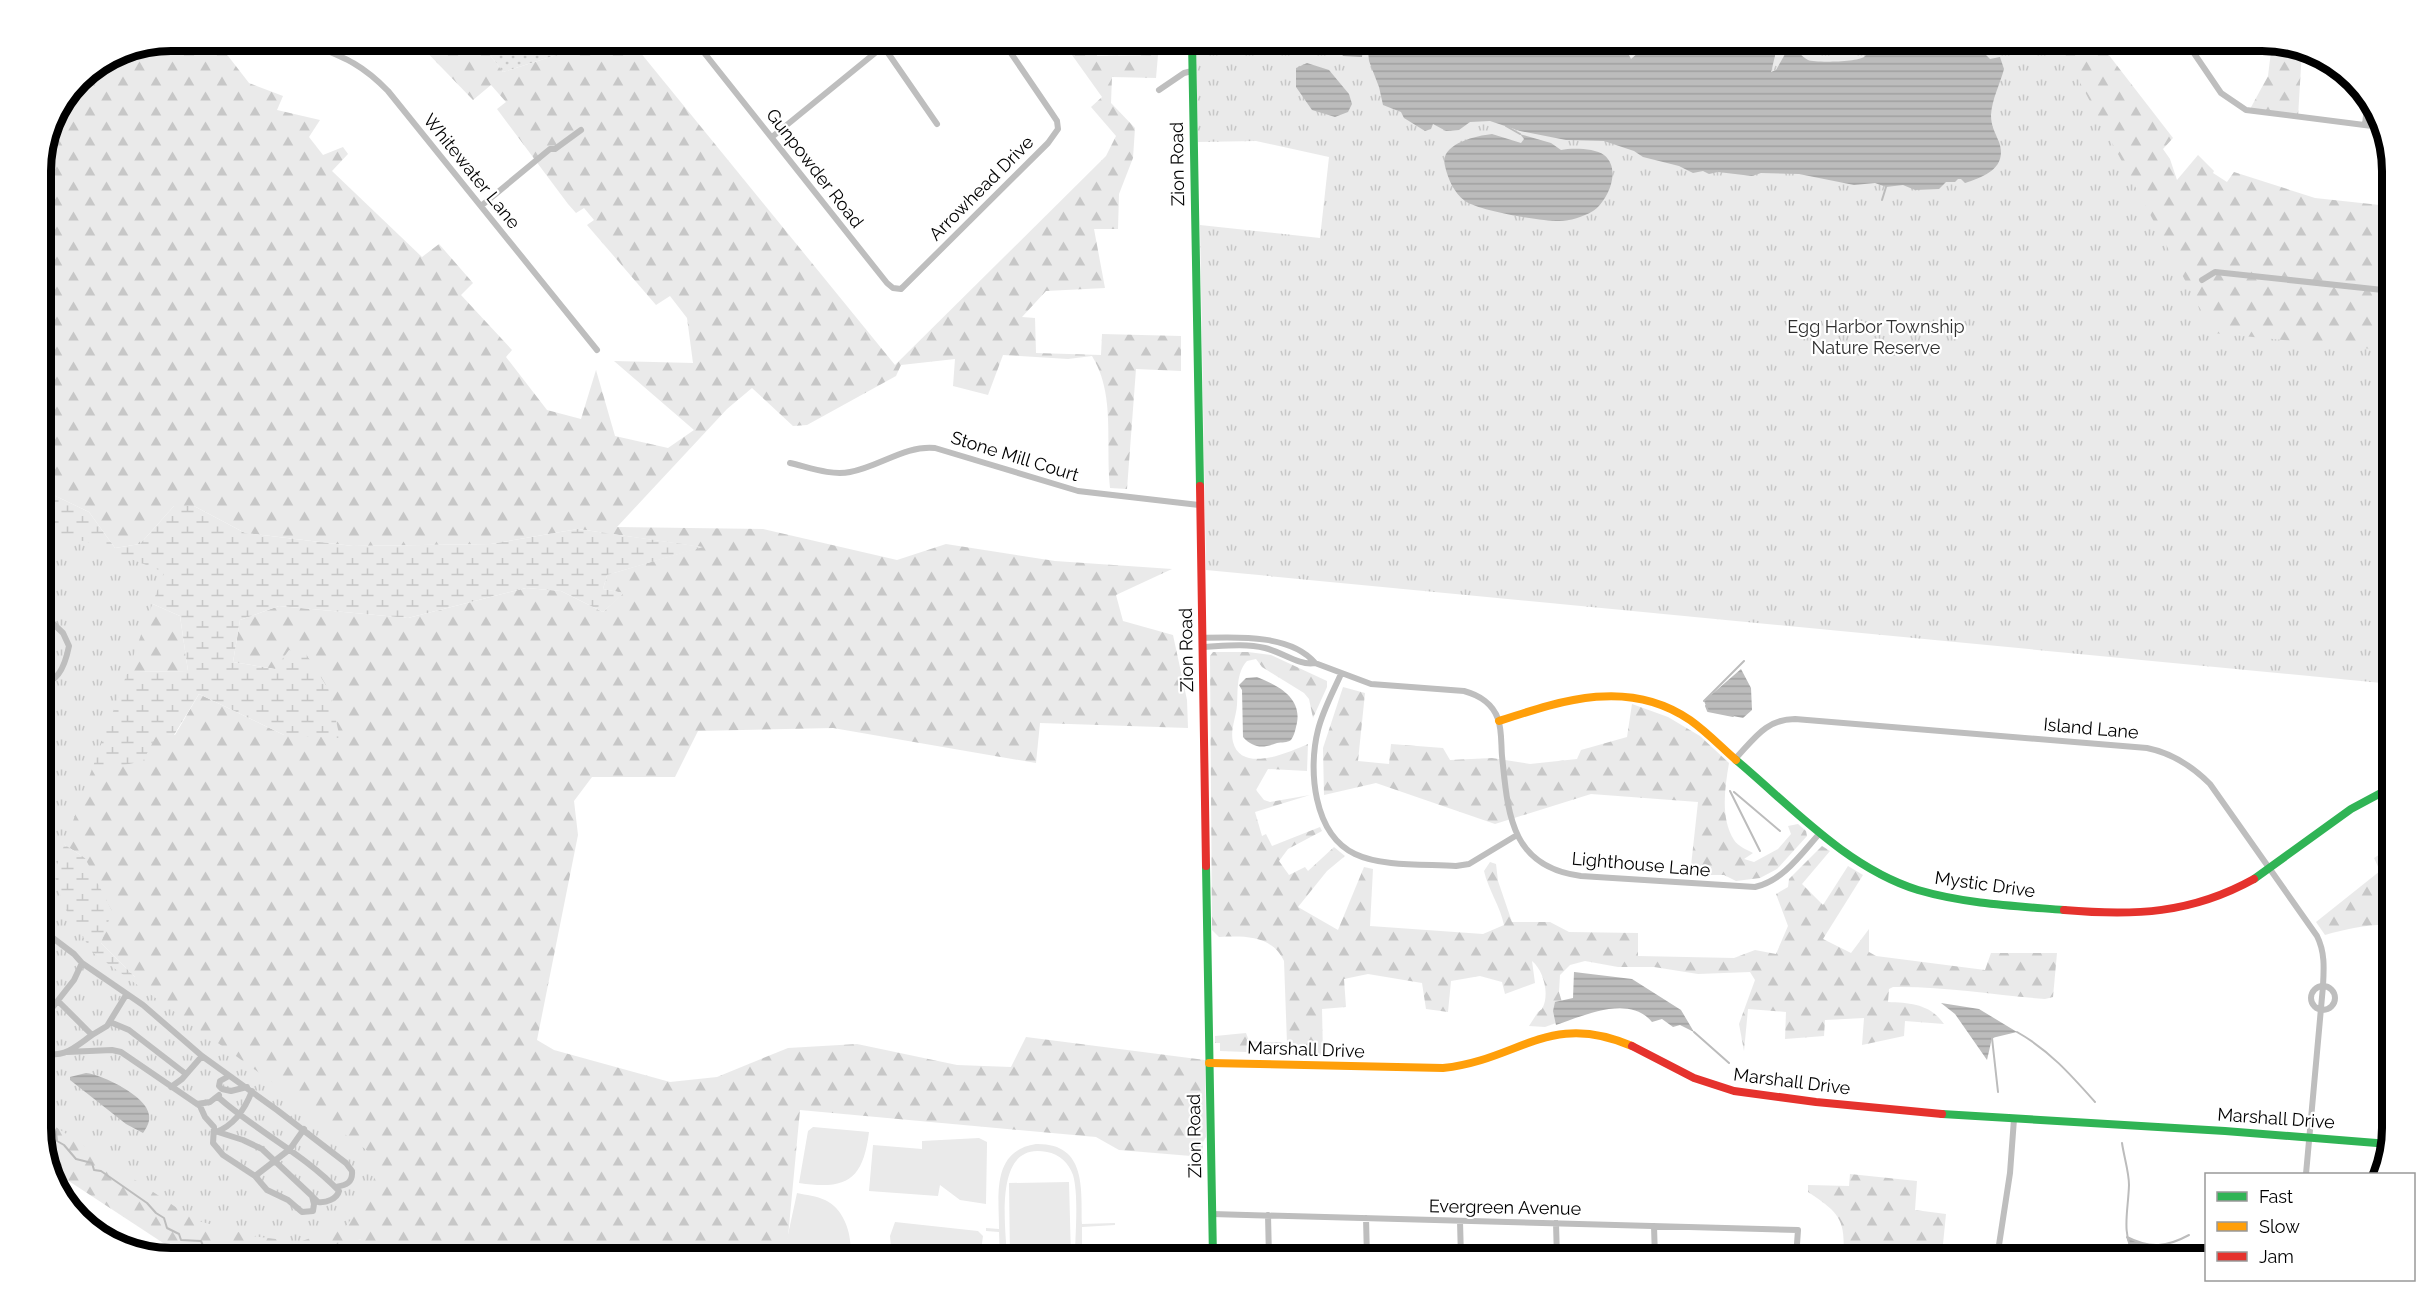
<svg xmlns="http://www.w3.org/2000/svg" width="2433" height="1299" viewBox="0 0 2433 1299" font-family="Raleway,sans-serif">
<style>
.grass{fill:url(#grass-dots)}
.forest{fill:url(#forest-firs)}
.wetland{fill:url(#wetland-marsh)}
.park{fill:url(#park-tufts)}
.pitch{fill:#eaeaea}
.water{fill:url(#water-rules)}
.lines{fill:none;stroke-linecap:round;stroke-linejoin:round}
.stream{stroke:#bcbcbc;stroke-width:2}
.street{stroke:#bebebe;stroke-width:6}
.fast{stroke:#30b455;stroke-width:8}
.slow{stroke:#ff9f0a;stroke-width:8}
.jam{stroke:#e5322d;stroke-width:8}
.labels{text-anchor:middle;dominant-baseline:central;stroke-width:4.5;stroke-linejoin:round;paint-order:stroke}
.street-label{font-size:18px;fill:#000;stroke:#fff}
.park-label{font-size:18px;fill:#2f2f2f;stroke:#fff}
.rim{fill:none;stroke:#000;stroke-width:8}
</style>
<defs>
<pattern id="grass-dots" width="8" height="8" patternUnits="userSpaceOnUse" patternTransform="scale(1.5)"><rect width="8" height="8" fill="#eaeaea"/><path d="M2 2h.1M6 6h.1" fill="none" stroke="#c7c7c7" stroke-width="1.8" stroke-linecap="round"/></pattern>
<pattern id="forest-firs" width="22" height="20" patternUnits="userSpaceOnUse" patternTransform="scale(1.5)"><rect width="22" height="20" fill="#eaeaea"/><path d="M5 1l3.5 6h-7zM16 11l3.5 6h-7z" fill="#c7c7c7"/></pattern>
<pattern id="wetland-marsh" width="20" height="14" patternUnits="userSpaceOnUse" patternTransform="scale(1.5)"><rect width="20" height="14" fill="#eaeaea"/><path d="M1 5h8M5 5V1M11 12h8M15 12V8" fill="none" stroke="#c7c7c7"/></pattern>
<pattern id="park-tufts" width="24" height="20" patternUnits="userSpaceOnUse" patternTransform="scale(1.5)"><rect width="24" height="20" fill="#eaeaea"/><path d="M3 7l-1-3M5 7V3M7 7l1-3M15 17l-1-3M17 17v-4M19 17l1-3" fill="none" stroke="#c7c7c7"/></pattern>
<pattern id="water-rules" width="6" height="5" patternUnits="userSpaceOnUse" patternTransform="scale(1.5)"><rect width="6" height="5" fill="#bcbcbc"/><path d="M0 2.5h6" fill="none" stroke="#a0a0a0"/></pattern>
</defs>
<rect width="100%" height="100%" fill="#fff"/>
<path class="grass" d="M479 41H600L503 72Z"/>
<path class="forest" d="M171 41H224L218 43 249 83 283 96 277 110 320 120 309 137 323 155 343 147 348 154 332 171 422 257 439 244 473 283 461 295 512 350 506 357 547 410 581 419 596 370 615 436 668 448 694 430 614 361 693 363 687 318 670 296 656 305 587 225 594 220 584 208 576 213 568 204 497 109 506 102 491 85 473 100 416 41H479L503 72 600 41H631L895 365 1106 156 1116 136 1091 107 1102 97 1062 41H1096L1097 56 1158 55 1156 78 1112 77 1111 103 1135 128 1133 158 1119 194 1118 229H1094L1105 288 1046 291 1022 317 1035 318 1036 353 1101 355 1102 334 1181 336V371L1136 369 1127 489 1110 488C1105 444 1116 395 1092 356L1068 359 1003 355 988 395 953 386 955 359 901 365 896 376 807 425 793 426 752 388 727 409 617 527 763 529 897 560 946 544 1055 561 1172 569 1116 595 1123 621 1173 635 1187 700 1188 728 1040 723 1036 763 833 728 698 731 675 777H592L574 801 578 835 537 1040 554 1050 670 1082 717 1077 788 1048 857 1044 957 1065 1011 1067 1026 1037 1205 1060 1206 1137 1203 1142V1157L1119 1150 1096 1137 800 1110 786 1258H371L361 1239 322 1255 324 1258H252L206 1255 207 1258H186L52 1170 41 1137V1072L135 977 101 943 85 858 65 845 57 818 105 583 180 616 188 671 133 672 157 733 175 735 199 694 284 735 275 669 233 662 240 620 279 606 408 618 526 588 561 591 603 612 623 593 603 589 607 575 701 547 578 529 491 544 353 546 245 533 194 506H174L140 544 115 548 89 512 41 489V163L51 121 79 78 121 50Z
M2058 41H2098L2173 138 2163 149 2170 159 2177 180 2198 155 2214 171 2213 173 2227 182 2234 172 2315 198 2389 206 2387 223 2392 225V625L2209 329 2155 237Z
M2272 43 2302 50 2298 117 2249 111 2268 76Z
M1219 652H1248L1271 655 1327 681V687L1313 718 1309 699 1304 693 1262 667 1256 659 1247 661C1236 673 1238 691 1237 705 1236 718 1230 730 1233 742 1241 774 1290 752 1308 744L1307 771 1268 769 1256 790 1264 800 1270 802 1310 795 1255 812 1262 836 1266 834 1272 846 1320 827 1322 831 1288 849 1279 861 1289 875 1305 867 1308 871 1334 847 1345 856 1327 871 1298 907 1338 930 1364 867 1373 869 1370 926 1483 934 1504 925C1500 906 1488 889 1484 871L1490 862 1496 864 1498 881 1512 922H1550L1569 932 1638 933V956L1734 958 1755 950 1776 954 1788 926 1776 894 1788 887 1789 879 1822 846 1830 851 1802 884 1823 905 1848 866 1863 875 1823 939 1851 953 1869 929V952L1876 956 1985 970 1991 953H2057L2053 997 2045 999C1994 995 1944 986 1893 987L1889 989 1888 1002C1911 1003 1930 1004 1944 1024L1905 1021 1904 1036 1862 1045 1864 1018 1825 1020 1824 1036 1785 1039 1786 1012 1748 1009 1744 1051 1739 1024 1755 980 1750 972 1698 974 1654 967H1618L1585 961 1570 965 1560 975 1559 992 1567 1019 1545 1027 1529 1026 1538 1012 1542 1009C1550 995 1544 971 1532 961L1535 983 1505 994 1502 982 1480 976 1451 981 1448 1012 1426 1009 1422 983 1368 974 1344 979 1346 1007 1322 1009 1323 1055 1220 1051V1043H1215V1036L1246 1033 1249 1041 1287 1043 1284 961C1272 935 1244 936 1219 937L1212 930 1210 656 1213 652Z
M1343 687 1365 693 1358 761 1389 764 1391 744 1443 748 1450 760 1492 758 1530 764 1577 759 1581 750 1627 737 1632 704 1668 717 1700 736 1729 763C1725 787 1720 818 1734 840 1738 846 1747 850 1753 853L1744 859 1754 862 1778 849 1791 834 1788 826 1798 824 1806 831 1807 836 1777 869 1760 878 1736 881 1724 875H1690L1698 802 1591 794 1495 824 1376 783 1324 795 1323 748Z
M2392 846V925C2368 924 2348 929 2325 935L2316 922 2380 871 2374 858Z
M2392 967V1026L2378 1024Z
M1850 1174 1917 1181 1915 1210 1946 1214 1942 1254 1931 1253V1258H1843C1846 1220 1840 1213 1808 1192V1185L1849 1186Z"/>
<path class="wetland" d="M41 489 89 512 115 548 140 544 174 506H194L245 533 353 546 491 544 578 529 703 547 607 575 603 589 624 593 603 612 561 591 526 588 408 618 279 606 240 620 233 662 275 669 289 650 306 654 329 690 340 738 284 735 199 694 174 735 157 734 143 761 96 771 84 738 87 688 133 672 188 671 180 616 105 583 41 651Z
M57 818 65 845 85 858 112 911 101 943 135 977V989L41 977Z
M362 1239 371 1258H324L322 1255 329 1244Z"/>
<path class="park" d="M1232 40 2058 41 2213 333 2392 351V684L1206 570 1200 225 1320 238 1329 157 1256 141 1198 142 1196 51Z
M41 539 85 541 164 572 54 873 63 905 93 953 379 1159 370 1194 346 1226 299 1242 253 1236 195 1220 41 1117Z"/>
<path class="pitch" d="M813 1127 869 1132C863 1181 846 1190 799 1183L808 1131Z
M979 1138 987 1142V1145L986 1204 960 1200 940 1185 938 1196 869 1191 873 1145 922 1149V1141Z
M1036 1144C1087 1143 1081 1189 1082 1224L1115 1223V1225L1082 1227V1258H1075C1075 1236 1079 1196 1073 1175 1069 1163 1059 1154 1047 1152 992 1140 1006 1228 1007 1258H1000L999 1232 986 1231V1228L999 1229C999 1195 991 1151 1036 1144Z
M1069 1182 1071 1258H1010L1009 1183Z
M797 1193C806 1195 817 1196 825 1200 846 1210 853 1238 850 1258H788L784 1253Z
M895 1222 978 1231 983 1236 980 1258H892L890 1236Z"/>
<path class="water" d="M1343 41H1360L1363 47 1362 57 1343 56 1336 45Z
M1367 41H1627L1629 55 1631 59 1639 52V44L1635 41H1775V56L1771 72 1776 70 1789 47C1798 48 1800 56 1808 60 1816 63 1857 62 1864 57 1869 53 1870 46 1871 41H1972L1983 54 1986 55 1990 59 2000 57 2004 69C2000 84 1992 99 1991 115 1991 126 1995 132 1999 142 2008 168 1984 177 1965 183L1961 179H1958L1955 182H1946L1939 189 1915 190 1903 185 1886 187 1875 183 1854 185 1799 174 1761 173 1752 176 1718 172 1709 174 1703 171 1693 173 1679 166 1643 157 1634 151 1604 141 1566 140 1520 131 1490 121 1470 122 1459 130 1446 131 1433 124 1431 129 1425 131 1404 118 1401 112 1383 105 1379 87 1369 61Z
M1307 63 1329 70 1349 94 1352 104 1348 112 1335 117 1312 110 1296 87V68Z
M1492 134 1521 143 1524 139 1520 134 1523 135 1551 143 1561 150C1572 148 1594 148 1604 155 1622 169 1608 201 1593 211 1583 217 1570 221 1559 221 1539 221 1480 211 1465 201 1454 193 1448 179 1445 166 1439 144 1475 136 1492 134Z
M1741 669 1751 688 1752 710 1743 718 1708 711 1704 701Z
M1257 677C1280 686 1304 699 1296 727 1295 731 1294 736 1291 740 1287 743 1282 742 1277 743 1264 748 1254 749 1243 737L1242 690 1239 685 1246 678Z
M1574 972 1632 979 1681 1010 1694 1032 1680 1025 1673 1027 1662 1019 1652 1022C1629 994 1583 1016 1556 1025L1553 1011 1555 1002 1573 998Z
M1941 1003 1979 1009 2017 1032 1992 1038 1987 1060 1955 1014Z
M86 1073C103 1075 147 1096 149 1115 150 1122 147 1127 143 1133L126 1124 70 1080V1077Z
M2126 1237C2142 1245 2153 1247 2171 1244L2159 1258H2135Z"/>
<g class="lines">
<path class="stream" d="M1506 126 1520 134
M1882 200 1886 187
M1704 701 1744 661
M1706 706 1708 711 1733 716
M1730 791 1760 851
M1734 792 1780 831
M1694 1032 1729 1063
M2017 1032C2049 1050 2071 1075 2095 1102
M1994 1036 1992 1038 1998 1092
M41 1125 56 1132 57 1141 64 1145 76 1159 92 1163 94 1170 101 1171 147 1203 156 1213 164 1218 167 1228 179 1234 181 1240 201 1241 204 1248 208 1246 233 1258
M2122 1143C2124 1157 2129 1172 2129 1185 2128 1214 2121 1231 2135 1258
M2127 1237C2150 1249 2167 1247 2189 1235"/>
<path class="street" d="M301 40C339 56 358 60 388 91L597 350
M694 40 887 283 893 288 901 289 1048 143 1058 129 1057 121 1051 112 1002 40
M879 40 937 124
M2185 40 2221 93 2246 110 2380 127
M1159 90 1184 73 1192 71
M2365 125 2368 96
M772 137 891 40
M481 206 550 149H555L581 130
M2202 280 2215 272 2392 291
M790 463C808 467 831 476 850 472 879 467 905 445 935 448L1078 491 1199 505
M41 612 63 633 69 646C66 661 59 684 41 683
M1202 638C1236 637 1291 634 1315 663 1299 666 1282 652 1265 648 1245 643 1223 646 1202 647
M1315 663 1371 684 1464 691C1479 695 1493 704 1498 719 1502 730 1501 744 1502 756 1508 813 1510 867 1581 876L1755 887C1784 880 1801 854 1820 833
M1341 674C1333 692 1323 710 1318 730 1308 769 1313 834 1355 854 1382 867 1426 864 1456 866L1469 864 1517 835
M41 683 45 696 41 708
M1736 758C1754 739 1766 719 1795 719L2147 748C2172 753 2192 766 2210 784L2317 936C2325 952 2324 968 2323 986L2306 1174
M41 929 74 954 82 963 143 1005 202 1056 277 1110 346 1163 352 1171C353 1183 346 1185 336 1187
M41 943 48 935
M2311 998a12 12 0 1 1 24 0a12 12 0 1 1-24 0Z
M41 1022 74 980 82 963
M110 1022 129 1030 186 1074
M92 1035 107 1026 126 995
M41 1050C61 1062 76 1046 92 1035L58 1001
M67 1052 112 1050 121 1052 200 1106 205 1117 214 1127 213 1143 223 1155 255 1176 267 1190 288 1200 302 1212 313 1211 314 1204 312 1196 262 1149 243 1140 218 1132
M229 1076 220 1081 219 1086 222 1089 231 1091 247 1087
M171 1087 182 1079 202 1056
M218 1097C256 1131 304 1154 339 1191 337 1199 326 1203 318 1202L313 1197
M197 1104 210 1102 219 1095
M216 1132C235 1125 245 1109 252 1091
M255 1176 290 1149 304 1129
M1212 1214 1798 1230 1796 1258
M1268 1215 1269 1258
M1366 1218 1367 1258
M1460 1221 1461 1258
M1556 1223 1557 1258
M1654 1226 1655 1258
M1997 1258 2010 1173 2014 1119"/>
<path class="fast" d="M1192 40 1200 486
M1736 760C1792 807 1847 868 1918 890 1966 904 2015 906 2064 910
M1206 866 1213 1258
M2254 879 2351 809 2392 787
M1942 1114 2225 1131 2389 1144"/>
<path class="slow" d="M1499 721C1563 700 1629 678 1690 720 1707 732 1721 747 1736 760
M1209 1063 1443 1068C1520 1060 1549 1010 1632 1046"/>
<path class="jam" d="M1200 486 1206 866
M2064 910C2134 916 2191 914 2254 879
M1632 1046 1694 1078 1734 1091 1816 1102 1942 1114"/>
</g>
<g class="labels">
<g class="street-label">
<text transform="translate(1177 164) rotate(-91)">Zion Road</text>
<text transform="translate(815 168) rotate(52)">Gunpowder Road</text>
<text transform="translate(472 171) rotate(51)">Whitewater Lane</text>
<text transform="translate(981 188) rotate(-45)">Arrowhead Drive</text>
<text transform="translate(1015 456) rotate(17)">Stone Mill Court</text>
<text transform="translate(1186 650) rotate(-91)">Zion Road</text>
<text transform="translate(2091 728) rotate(5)">Island Lane</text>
<text transform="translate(1641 864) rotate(5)">Lighthouse Lane</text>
<text transform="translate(1985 884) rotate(8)">Mystic Drive</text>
<text transform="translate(1306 1049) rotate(2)">Marshall Drive</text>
<text transform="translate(1792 1081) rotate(7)">Marshall Drive</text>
<text transform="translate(2276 1118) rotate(4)">Marshall Drive</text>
<text transform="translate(1194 1136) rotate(-91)">Zion Road</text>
<text transform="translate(1505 1207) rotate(1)">Evergreen Avenue</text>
</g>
<g class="park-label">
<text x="1876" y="326">Egg Harbor Township<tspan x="1876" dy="21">Nature Reserve</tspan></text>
</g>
</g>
<path d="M0 0H2433V1299H0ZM171 51H2262A120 120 0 0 1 2382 171V1128A120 120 0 0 1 2262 1248H171A120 120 0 0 1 51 1128V171A120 120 0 0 1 171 51Z" fill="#fff" fill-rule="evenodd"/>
<path class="rim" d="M171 51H2262A120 120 0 0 1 2382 171V1128A120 120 0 0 1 2262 1248H171A120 120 0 0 1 51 1128V171A120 120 0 0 1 171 51Z"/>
<rect x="2205" y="1173" width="210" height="108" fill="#ffffff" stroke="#999999" stroke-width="1.5"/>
<rect x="2217" y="1192" width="30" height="9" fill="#30b455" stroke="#999999" stroke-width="1.5"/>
<text x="2259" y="1203" font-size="18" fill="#000000">Fast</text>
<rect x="2217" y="1222" width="30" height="9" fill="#ff9f0a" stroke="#999999" stroke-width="1.5"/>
<text x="2259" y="1233" font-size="18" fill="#000000">Slow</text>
<rect x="2217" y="1252" width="30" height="9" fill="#e5322d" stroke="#999999" stroke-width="1.5"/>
<text x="2259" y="1263" font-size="18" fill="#000000">Jam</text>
</svg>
